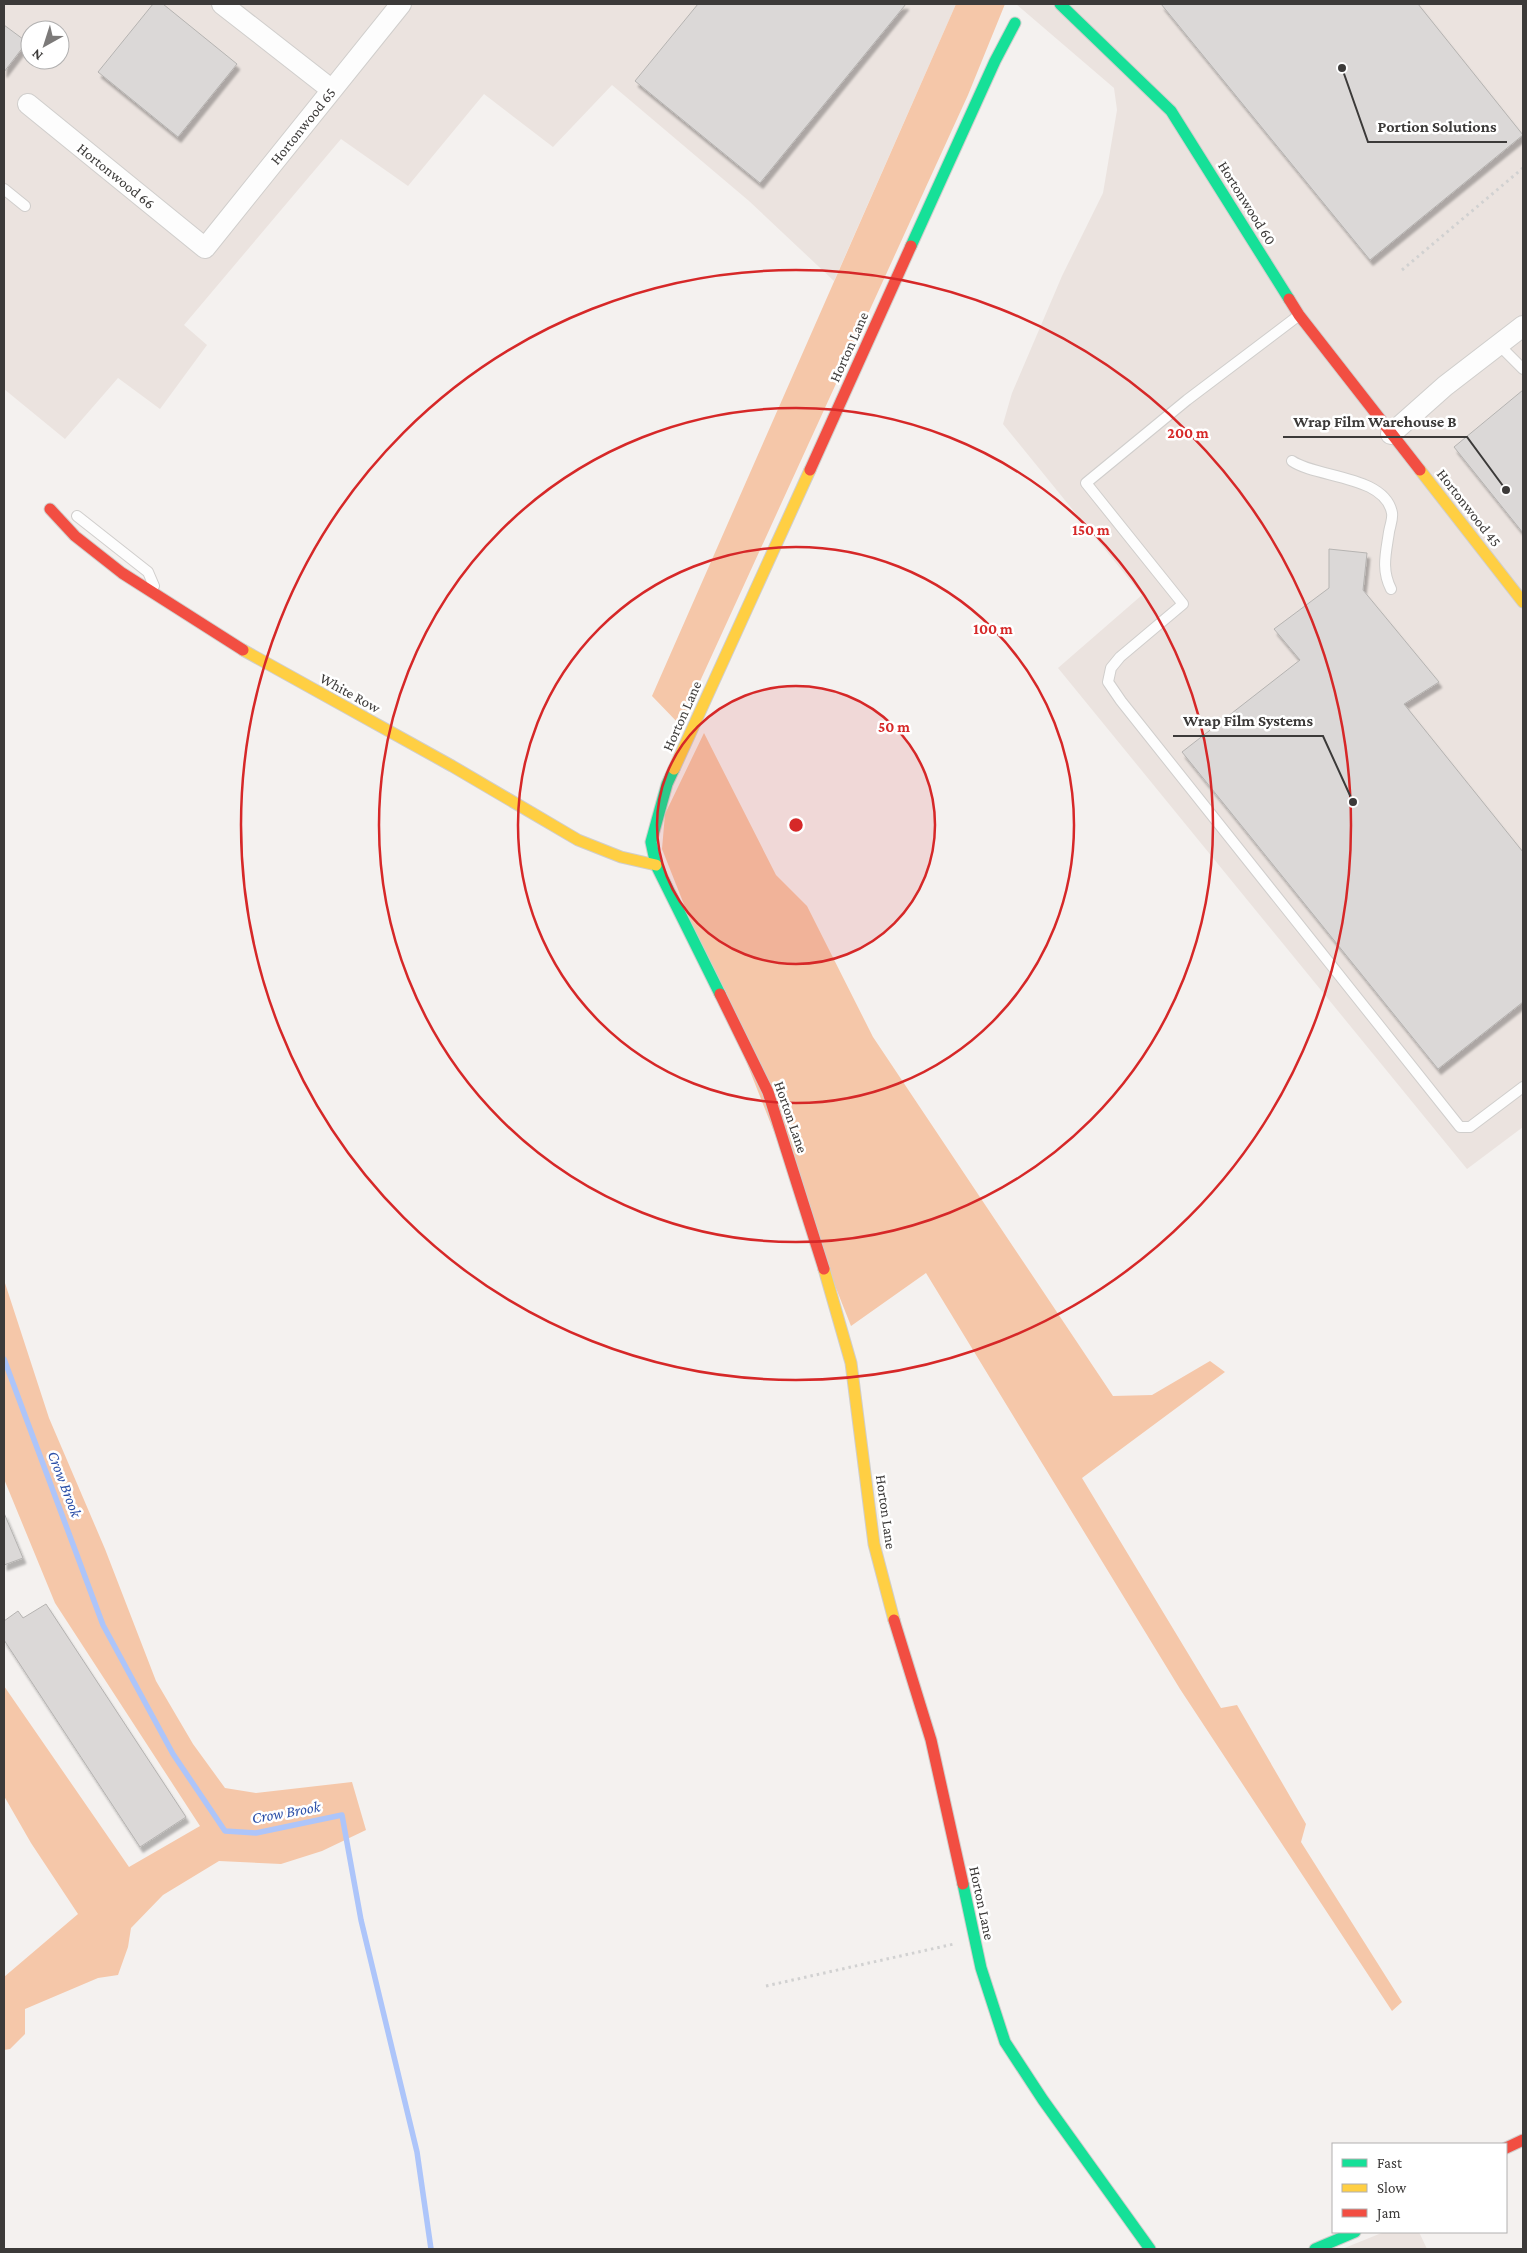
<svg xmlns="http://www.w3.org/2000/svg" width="1527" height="2253" viewBox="0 0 1527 2253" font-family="'Crimson Pro',serif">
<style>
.built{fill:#ebe3df;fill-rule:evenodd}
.forest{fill:#f5c7a9}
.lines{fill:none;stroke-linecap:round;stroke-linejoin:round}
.stream{stroke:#adc5fa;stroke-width:5.5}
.building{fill:#dbd8d7;stroke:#b5b3b1;filter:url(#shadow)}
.lane-casing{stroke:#d0cecc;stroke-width:12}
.street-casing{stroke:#d0cecc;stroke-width:22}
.fast-casing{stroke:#d0cecc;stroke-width:13}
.slow-casing{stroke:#d0cecc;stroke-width:13}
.jam-casing{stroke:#d0cecc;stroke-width:13}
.path{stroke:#d1d1d1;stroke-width:3;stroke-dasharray:2.5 4;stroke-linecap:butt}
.lane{stroke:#fdfdfd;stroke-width:10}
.street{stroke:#fdfdfd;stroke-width:20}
.fast{stroke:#16e098;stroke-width:11}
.slow{stroke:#ffcf43;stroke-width:11}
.jam{stroke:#f24e42;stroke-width:11}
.ring{fill:none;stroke:#d62828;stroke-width:2.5}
.labels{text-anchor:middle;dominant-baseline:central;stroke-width:5;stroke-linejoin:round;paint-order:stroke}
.street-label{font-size:15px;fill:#3c3a39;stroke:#fff}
.water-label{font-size:16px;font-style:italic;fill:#2d50a8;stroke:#fff}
.centre{fill:#d62828;stroke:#fff;stroke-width:2.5}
.ring-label{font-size:15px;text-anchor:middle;font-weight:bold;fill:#d62828;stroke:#fff;stroke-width:5;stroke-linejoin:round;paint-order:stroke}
.leader{fill:none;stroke:#3c3a39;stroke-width:2}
.callout-dot{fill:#3c3a39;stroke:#fff;stroke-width:2}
.callout-label{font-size:16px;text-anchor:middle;font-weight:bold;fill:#3c3a39;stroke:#fff;stroke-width:5;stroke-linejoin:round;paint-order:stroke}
</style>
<defs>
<filter id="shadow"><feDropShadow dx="3" dy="5.5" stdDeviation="1" flood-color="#0004"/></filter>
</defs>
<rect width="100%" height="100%" fill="#f4f1ef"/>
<path class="built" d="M4 4H956L834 281 749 201 612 85 553 147 484 94 408 186 341 139 184 325 207 345 160 409 118 378 65 439 4 389ZM30 30H60V60H30Z
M1016 4H1523V1127L1467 1169 1058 668 1142 595 1003 424 1012 393 1062 276 1103 193 1117 110 1114 88Z
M1384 2232H1419L1427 2249H1342Z"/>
<path class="forest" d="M956 4H1005L968 95 680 725 652 696Z
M704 733 776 875 807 906 873 1037 1113 1396 1152 1395 1210 1361 1225 1372 1082 1478 1221 1708 1237 1705 1306 1824 1301 1842 1402 2002 1392 2011 1180 1689 926 1273 851 1326 662 849 665 814Z
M4 1280 49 1418 105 1549 156 1681 193 1744 225 1788 256 1793 352 1782 366 1830 322 1851 281 1864 219 1861 163 1895 131 1928 128 1947 118 1975 98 1978 25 2009V2034L10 2049 4 2050V1977L78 1914 31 1843 4 1796V1686L129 1867 200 1826 55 1603 4 1479Z"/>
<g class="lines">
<path class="stream" d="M4 1359 103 1625 173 1754 225 1831 256 1833 342 1815 361 1920 417 2152 431 2249"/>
</g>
<path class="building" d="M153 4H163L237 64 178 137 98 72Z
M698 4H906L760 183 635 81Z
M1161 4H1418L1523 135 1370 260Z
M4 25 27 42 4 72Z
M1523 390V533L1454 447Z
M1329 549 1367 553 1363 590 1439 682 1404 704 1523 852V1002L1438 1069 1182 752 1300 660 1274 629 1329 588Z
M4 1513 23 1558 4 1565Z
M46 1604 186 1817 140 1847 4 1640V1621L18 1611 23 1618Z"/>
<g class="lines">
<defs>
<path id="lane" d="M4 189 25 206
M1298 316 1187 400 1086 483 1183 604 1120 657 1111 668 1108 682 1121 701 1460 1127H1470L1523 1087
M1499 345 1523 369
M1292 461C1316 478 1385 475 1392 513 1393 519 1390 526 1389 532 1386 553 1381 569 1391 589
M77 516 148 572 154 586"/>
<path id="street" d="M222 4 332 90
M28 104 205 248 401 4
M1391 434 1445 386 1523 326"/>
<path id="fast" d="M1060 4 1171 111 1289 299
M911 246 995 61 1015 23
M674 769 667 784 651 842 656 865 720 994
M963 1884 981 1968 1005 2042 1043 2100 1150 2249
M1315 2249 1355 2232"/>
<path id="slow" d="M1420 470 1523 602
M243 650 452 766 578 840 621 857 656 865
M674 769 810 470
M824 1269 851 1363 874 1544 894 1620"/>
<path id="jam" d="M1289 299 1299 315 1420 470
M810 470 911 246
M50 509 75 536 122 573 243 650
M720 994 768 1092 824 1269
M894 1620 931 1740 963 1884
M1506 2148 1523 2140"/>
</defs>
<use href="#lane" class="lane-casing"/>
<use href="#street" class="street-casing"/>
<use href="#fast" class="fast-casing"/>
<use href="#slow" class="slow-casing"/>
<use href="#jam" class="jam-casing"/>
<path class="path" d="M1402 270 1523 168
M766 1986 954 1944"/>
<use href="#lane" class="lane"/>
<use href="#street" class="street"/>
<use href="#fast" class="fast"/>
<use href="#slow" class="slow"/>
<use href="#jam" class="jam"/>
</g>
<circle cx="796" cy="825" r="139" fill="#d62828" fill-opacity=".12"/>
<g class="ring">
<circle cx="796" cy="825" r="139"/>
<circle cx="796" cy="825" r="278"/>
<circle cx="796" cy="825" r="417"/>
<circle cx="796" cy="825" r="555"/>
</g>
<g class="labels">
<g class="street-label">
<text transform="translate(303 126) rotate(-51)">Hortonwood 65</text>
<text transform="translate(116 176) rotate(39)">Hortonwood 66</text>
<text transform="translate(1247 203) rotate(58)">Hortonwood 60</text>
<text transform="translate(849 347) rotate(-66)">Horton Lane</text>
<text transform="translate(1469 508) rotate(52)">Hortonwood 45</text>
<text transform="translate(350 693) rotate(29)">White Row</text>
<text transform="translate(682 716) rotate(-66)">Horton Lane</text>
<text transform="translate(791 1117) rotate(71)">Horton Lane</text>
<text transform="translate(886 1512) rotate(82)">Horton Lane</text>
<text transform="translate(982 1903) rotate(78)">Horton Lane</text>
</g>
<g class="water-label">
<text transform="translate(65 1484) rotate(69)">Crow Brook</text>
<text transform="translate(286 1812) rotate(-10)">Crow Brook</text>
</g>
</g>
<circle cx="796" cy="825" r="8" class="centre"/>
<g class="ring-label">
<text x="1188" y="438">200 m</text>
<text x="1091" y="535">150 m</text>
<text x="993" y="634">100 m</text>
<text x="894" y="732">50 m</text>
</g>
<path class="leader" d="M1342 68L1368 142H1507M1506 490L1467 437H1283M1353 802L1323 736H1173"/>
<g class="callout-dot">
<circle cx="1342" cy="68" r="5"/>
<circle cx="1506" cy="490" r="5"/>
<circle cx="1353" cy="802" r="5"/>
</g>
<g class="callout-label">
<text x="1437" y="132">Portion Solutions</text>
<text x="1375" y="427">Wrap Film Warehouse B</text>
<text x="1248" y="726">Wrap Film Systems</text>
</g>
<rect width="1527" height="2253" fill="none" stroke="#3c3a39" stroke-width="10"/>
<rect x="1332" y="2143" width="175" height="90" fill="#ffffff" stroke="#b1b0b0"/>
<rect x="1342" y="2159" width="25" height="8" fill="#16e098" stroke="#b1b0b0"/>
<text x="1377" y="2168" font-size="15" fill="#3c3a39">Fast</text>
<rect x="1342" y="2184" width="25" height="8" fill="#ffcf43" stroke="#b1b0b0"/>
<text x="1377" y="2193" font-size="15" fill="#3c3a39">Slow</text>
<rect x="1342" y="2209" width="25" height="8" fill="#f24e42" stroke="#b1b0b0"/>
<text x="1377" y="2218" font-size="15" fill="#3c3a39">Jam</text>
<g transform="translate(45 45) rotate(219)"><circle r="24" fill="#ffffff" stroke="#b1b0b0"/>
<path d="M0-4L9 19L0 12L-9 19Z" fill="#7c7a79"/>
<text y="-8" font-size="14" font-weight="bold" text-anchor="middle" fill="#3c3a39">N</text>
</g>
</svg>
